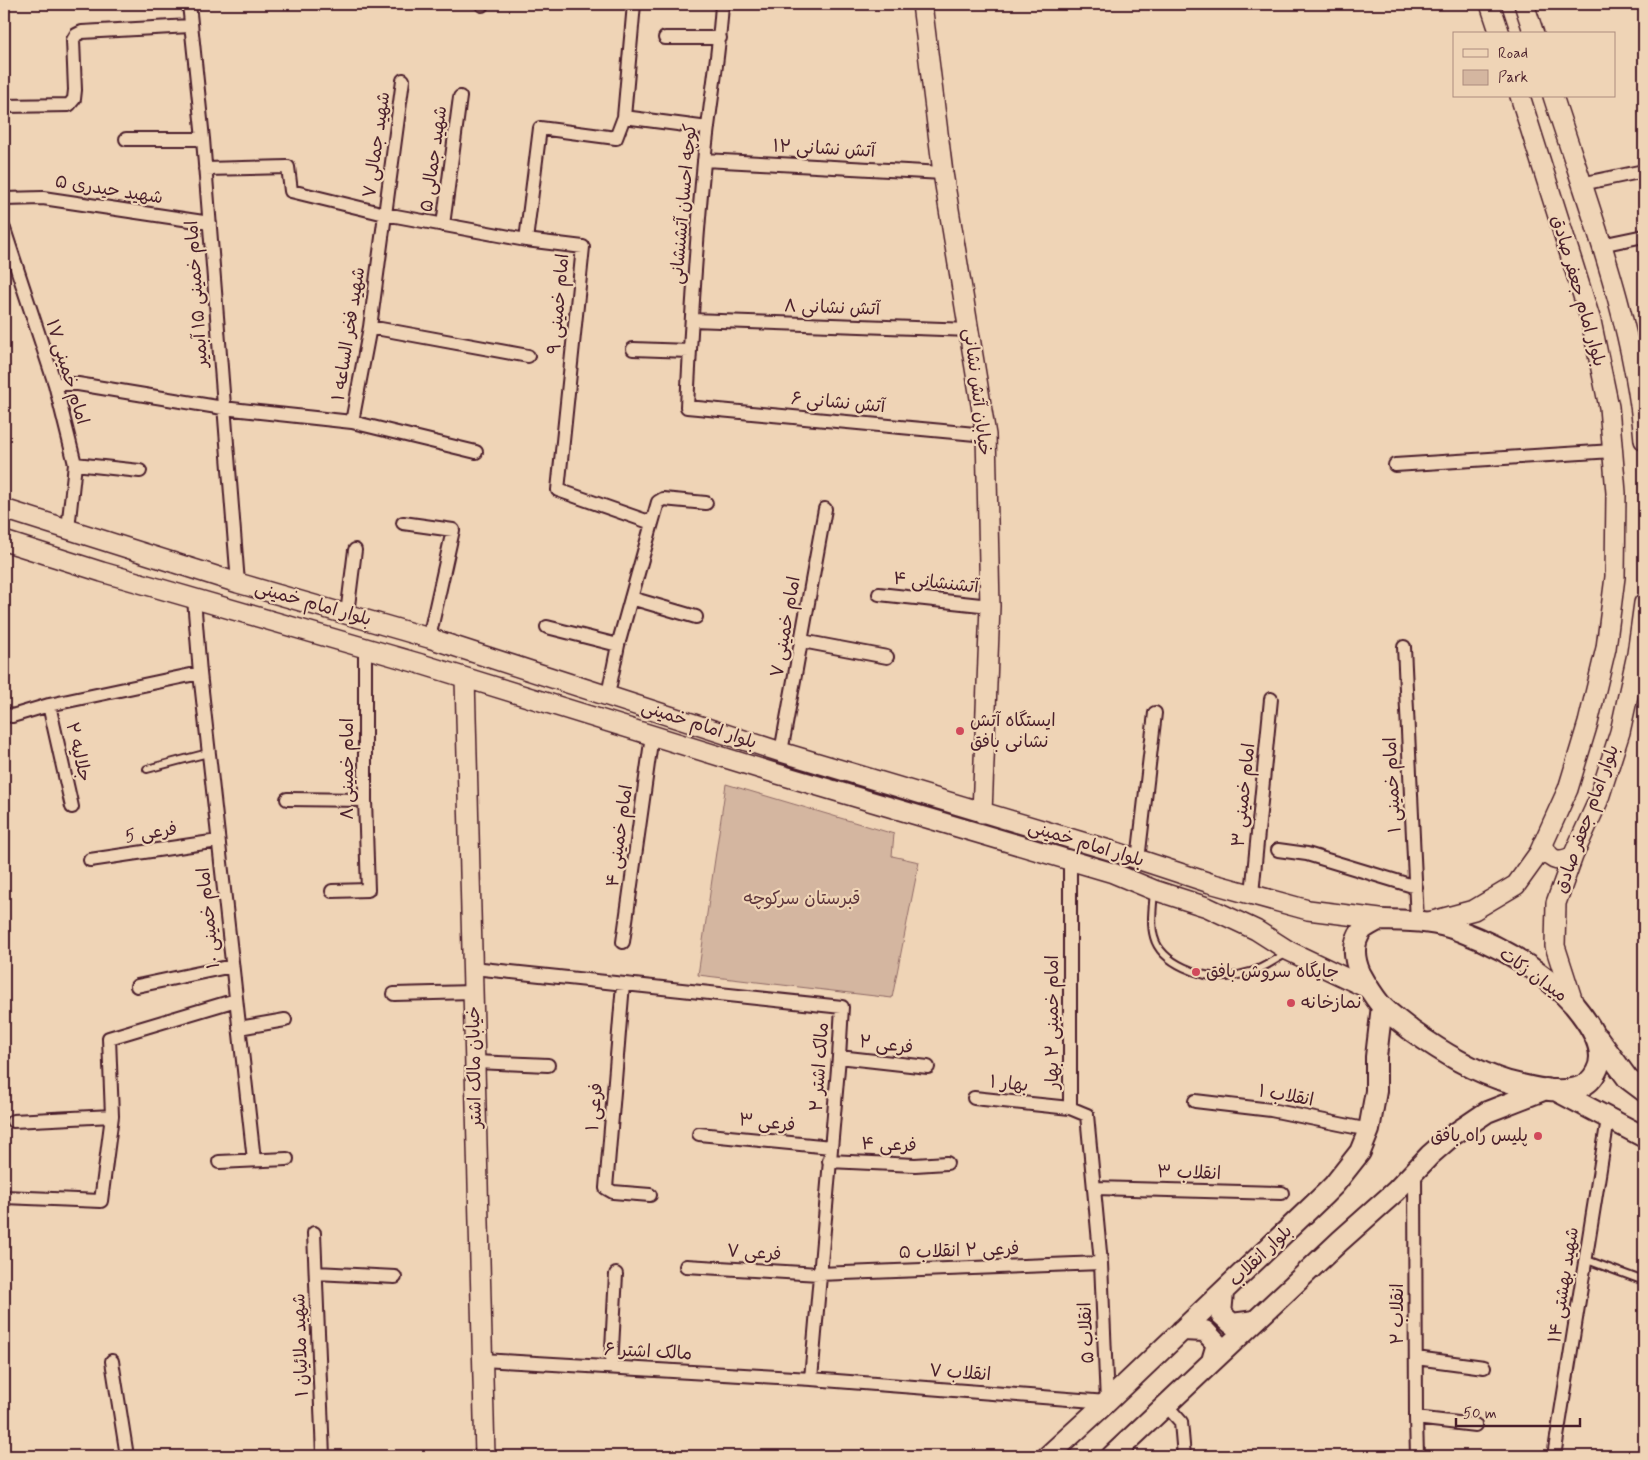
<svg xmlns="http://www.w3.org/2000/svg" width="1648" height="1460" viewBox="0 0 1648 1460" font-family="Mynerve,'Playpen Sans Arabic',sans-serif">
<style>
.green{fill:#d4b6a0;stroke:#8f6a66}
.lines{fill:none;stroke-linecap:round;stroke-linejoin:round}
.lane-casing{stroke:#4a1f2b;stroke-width:10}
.street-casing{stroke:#4a1f2b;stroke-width:16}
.secondary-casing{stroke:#4a1f2b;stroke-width:22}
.primary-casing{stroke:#4a1f2b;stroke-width:24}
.lane{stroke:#efd4b6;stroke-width:6}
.street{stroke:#efd4b6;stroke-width:12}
.secondary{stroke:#efd4b6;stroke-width:19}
.primary{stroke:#efd4b6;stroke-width:20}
.poi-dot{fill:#d1495b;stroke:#efd4b6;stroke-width:2}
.labels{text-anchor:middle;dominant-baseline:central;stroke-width:4.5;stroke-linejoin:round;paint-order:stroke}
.street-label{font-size:18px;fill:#4a1f2b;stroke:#efd4b6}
.poi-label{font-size:18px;fill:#4a1f2b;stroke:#efd4b6;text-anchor:start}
.park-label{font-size:18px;fill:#5f363d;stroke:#efd4b6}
</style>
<rect width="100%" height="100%" fill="#efd4b6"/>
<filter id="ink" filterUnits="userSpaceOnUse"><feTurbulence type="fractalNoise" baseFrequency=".02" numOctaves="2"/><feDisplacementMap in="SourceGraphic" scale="10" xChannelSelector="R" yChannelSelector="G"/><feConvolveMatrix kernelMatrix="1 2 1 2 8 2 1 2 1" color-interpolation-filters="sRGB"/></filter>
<g filter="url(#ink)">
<path class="green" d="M726 784 894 834 892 856 919 862 892 998 698 975Z"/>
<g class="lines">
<defs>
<path id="lane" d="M147 769 208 753
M1154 891C1153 906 1150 923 1154 937 1161 964 1203 978 1227 977 1234 976 1243 974 1250 972 1263 969 1276 959 1287 953
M1587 1260 1644 1281"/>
<path id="street" d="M189 4 203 139 238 583
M722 4C719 57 709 109 704 162 696 243 691 325 687 407L986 435
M482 5V4
M665 38H720
M4 106 69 105 74 99 75 90 73 40 76 35 82 32 190 26
M624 117 708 128
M126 139H203
M704 160 943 173
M205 169 288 167 291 191 385 214 526 240 583 247 558 490 652 523 618 645 608 695
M1581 184 1644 171
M4 199 43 198 210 223
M443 225 460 97
M4 229 55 384 75 464 68 529
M526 240 540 128 616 138 624 117 634 4
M1601 245 1644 236
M692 320 970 330
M370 327 528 356
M633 349 689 351
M55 384H78L223 408 352 422 370 327 403 80
M352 422 476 452
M75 464 140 471
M1395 465 1613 451
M403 523 453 530 429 638
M652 523 658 502 663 499 706 503
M879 594 990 606
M631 598 696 617
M194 599 200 673 254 1160
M347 614 355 550
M547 627 618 645
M802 641 887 657
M1404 647 1417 921
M49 705 72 807
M4 714 12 716 49 705 200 673
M781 752 825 509
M287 799 365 800
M1278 850 1307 854 1416 887
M90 860 218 841
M1138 860 1155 713
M332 891 368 890 365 800V648
M1252 894 1271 699
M623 942 652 735
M473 968 842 1007 839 1057 811 1379
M623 984 606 1188 613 1192 650 1195
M137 986 232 966
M394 994 473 992
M239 1028 285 1020
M839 1057 928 1067
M475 1062 548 1065
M974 1098 1070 1108
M1195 1101 1271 1110 1369 1130
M13 1121 112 1116
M699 1134 831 1147
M829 1161 915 1165 947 1163
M219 1162 287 1159
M1415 1171 1416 1418 1417 1456
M1095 1188 1282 1193
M4 1197 101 1201 112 1116 109 1038 236 1000
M314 1233 323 1456
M686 1266 819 1274 1101 1263
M316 1273 395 1277
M1416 1358 1484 1367
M483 1360 811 1379 1107 1402 1101 1263 1087 1115 1070 1108V860
M112 1361 127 1456
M611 1367 616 1274
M1166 1405 1181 1422 1184 1456
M1416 1418 1475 1425
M1554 1456 1608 1119"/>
<path id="secondary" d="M922 4 943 173 986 435 990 606 982 813
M1490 4 1500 34
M1524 4 1534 34
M1553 96C1589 208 1634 323 1644 440
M4 509 238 583 429 638 781 752 1116 852 1210 883 1308 910 1388 920
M4 541 102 572 421 664 771 772 1113 873 1154 890 1207 907 1256 930 1289 951 1367 988
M465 678 485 1456
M1543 843C1548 860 1557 864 1573 856
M1429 922 1474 910 1516 885 1539 853 1568 789 1588 723 1606 648 1615 577 1616 493 1609 407 1591 321 1520 96
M1574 1005 1555 946 1556 903 1573 856 1598 801 1620 732 1637 654 1644 603"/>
<path id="primary" d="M1378 920C1407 921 1434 920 1460 931 1502 947 1544 972 1574 1005 1588 1022 1609 1050 1596 1072 1592 1080 1585 1086 1576 1088 1555 1094 1530 1087 1509 1082 1474 1072 1442 1052 1412 1031 1402 1023 1389 1014 1380 1004 1372 994 1366 984 1360 973 1354 959 1352 943 1362 930 1366 926 1373 923 1378 920Z
M1598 1038 1628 1079 1644 1091
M1555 1090 1644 1137
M1223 1292 1221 1314 1232 1324 1255 1321
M1182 1330 1205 1331 1217 1344 1212 1361
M1048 1456 1107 1402 1325 1194 1334 1185 1360 1152 1369 1130 1376 1091V1057L1382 1006
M1112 1456 1340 1241 1396 1191 1430 1155 1453 1135 1487 1112 1546 1089"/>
</defs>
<use href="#lane" class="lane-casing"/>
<use href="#street" class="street-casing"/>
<use href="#secondary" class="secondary-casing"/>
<use href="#primary" class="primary-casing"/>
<use href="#lane" class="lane"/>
<use href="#street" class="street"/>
<use href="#secondary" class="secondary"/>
<use href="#primary" class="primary"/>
</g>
</g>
<g class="poi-dot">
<circle cx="960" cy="731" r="5"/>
<circle cx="1196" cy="972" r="5"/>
<circle cx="1291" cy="1003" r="5"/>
<circle cx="1538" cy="1136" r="5"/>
</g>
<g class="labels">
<g class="street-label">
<text transform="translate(377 145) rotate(-82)">شهید جمالی ۷</text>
<text transform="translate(824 149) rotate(3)">آتش نشانی ۱۲</text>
<text transform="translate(434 159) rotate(-82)">شهید جمالی ۵</text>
<text transform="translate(109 190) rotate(9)">شهید حیدری ۵</text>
<text transform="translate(684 204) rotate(-85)">کوچه احسان آتشنشانی</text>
<text transform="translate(1578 291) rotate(74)">بلوار امام جعفر صادق</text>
<text transform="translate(197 294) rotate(-94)">امام خمینی ۱۵ آبمیر</text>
<text transform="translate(559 304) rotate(-85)">امام خمینی ۹</text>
<text transform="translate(832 308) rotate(2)">آتش نشانی ۸</text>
<text transform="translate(349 334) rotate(-81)">شهید فخر الساعه ۱</text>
<text transform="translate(67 372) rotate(73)">امام خمینی ۱۷</text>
<text transform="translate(977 392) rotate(83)">خیابان آتش نشانی</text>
<text transform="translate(838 403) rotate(5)">آتش نشانی ۶</text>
<text transform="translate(936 583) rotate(6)">آتشنشانی ۴</text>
<text transform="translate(313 604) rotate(16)">بلوار امام خمینی</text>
<text transform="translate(786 627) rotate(-80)">امام خمینی ۷</text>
<text transform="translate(699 725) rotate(18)">بلوار امام خمینی</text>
<text transform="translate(78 752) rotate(77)">جلالیه ۲</text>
<text transform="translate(348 769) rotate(-90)">امام خمینی ۸</text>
<text transform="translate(1393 785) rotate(-93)">امام خمینی ۱</text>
<text transform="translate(1244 795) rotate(-84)">امام خمینی ۳</text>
<text transform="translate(1587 819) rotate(-70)">بلوار امام جعفر صادق</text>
<text transform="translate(151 833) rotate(-9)">فرعی 5</text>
<text transform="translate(620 836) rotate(-82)">امام خمینی ۴</text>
<text transform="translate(1086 844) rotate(17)">بلوار امام خمینی</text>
<text transform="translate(209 918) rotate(-96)">امام خمینی ۱۰</text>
<text transform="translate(1533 975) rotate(36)">میدان زکات</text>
<text transform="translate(1053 1022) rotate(-90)">امام خمینی ۲ بهار</text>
<text transform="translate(886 1045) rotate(7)">فرعی ۲</text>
<text transform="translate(475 1067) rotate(-91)">خیابان مالک اشتر</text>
<text transform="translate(820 1067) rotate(-86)">مالک اشتر ۲</text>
<text transform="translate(1009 1084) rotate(6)">بهار ۱</text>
<text transform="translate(1286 1096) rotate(10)">انقلاب ۱</text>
<text transform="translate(595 1107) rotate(-85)">فرعی ۱</text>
<text transform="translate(767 1123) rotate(6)">فرعی ۳</text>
<text transform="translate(889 1145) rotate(2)">فرعی ۴</text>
<text transform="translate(1189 1173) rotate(2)">انقلاب ۳</text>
<text transform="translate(959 1251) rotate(-2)">فرعی ۲ انقلاب ۵</text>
<text transform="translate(754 1253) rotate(4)">فرعی ۷</text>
<text transform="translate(1261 1256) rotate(-44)">بلوار انقلاب</text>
<text transform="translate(1564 1285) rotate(-81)">شهید بهشتی ۱۴</text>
<text transform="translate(1398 1314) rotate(-90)">انقلاب ۲</text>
<text transform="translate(1087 1333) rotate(-93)">انقلاب ۵</text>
<text transform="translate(301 1345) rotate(-92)">شهید ملائیان ۱</text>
<text transform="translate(648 1352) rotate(3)">مالک اشتر ۶</text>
<text transform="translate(960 1373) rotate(4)">انقلاب ۷</text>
</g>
<g class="poi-label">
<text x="970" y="721">ایستگاه آتش<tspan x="970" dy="21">نشانی بافق</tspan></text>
<text x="1206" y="972">جایگاه سروش بافق</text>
<text x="1301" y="1003">نمازخانه</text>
<text x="1528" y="1136" text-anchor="end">پلیس راه بافق</text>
</g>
<g class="park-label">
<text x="802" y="899">قبرستان سرکوچه</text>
</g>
</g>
<rect width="1648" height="1460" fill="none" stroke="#efd4b6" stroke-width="20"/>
<rect x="10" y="10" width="1628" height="1440" fill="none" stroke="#4a1f2b" stroke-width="2" filter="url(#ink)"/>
<rect x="1453" y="32" width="162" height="65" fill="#efd4b6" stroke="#ad8c7e"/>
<rect x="1463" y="49" width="25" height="8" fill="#efd4b6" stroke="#ad8c7e"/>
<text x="1498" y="58" font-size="15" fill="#4a1f2b">Road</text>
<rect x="1463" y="70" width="25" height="15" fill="#d4b6a0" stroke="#ad8c7e"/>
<text x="1498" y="82" font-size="15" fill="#4a1f2b">Park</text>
<path d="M1456 1418v8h124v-8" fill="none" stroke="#4a1f2b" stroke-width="2.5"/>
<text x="1463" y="1418" font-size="15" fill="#4a1f2b" stroke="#efd4b6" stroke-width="4" paint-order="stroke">50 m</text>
</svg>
